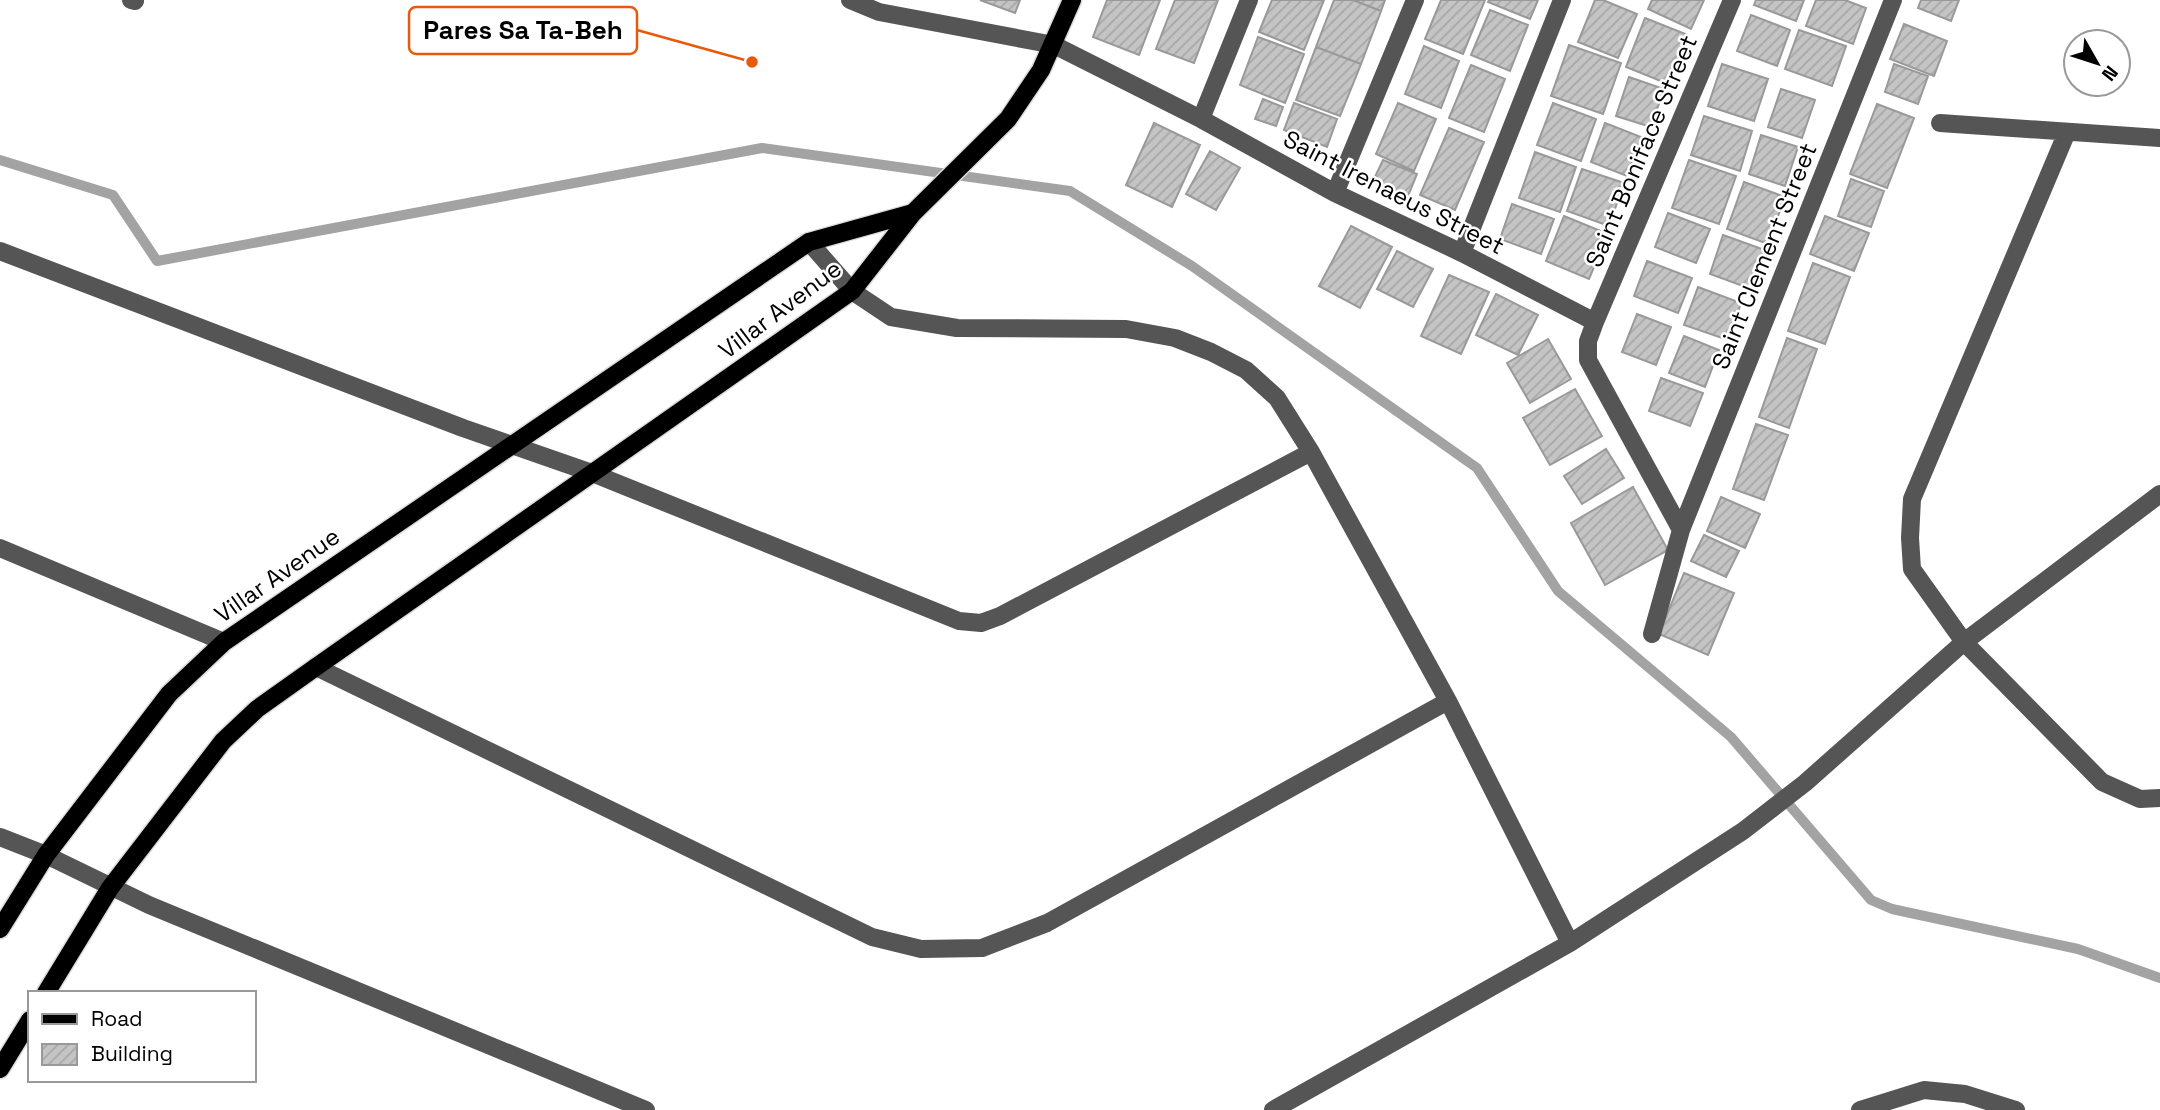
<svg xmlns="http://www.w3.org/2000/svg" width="2160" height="1110" viewBox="0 0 2160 1110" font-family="'Space Grotesk',sans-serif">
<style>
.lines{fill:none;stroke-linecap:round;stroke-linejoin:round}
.stream{stroke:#a3a3a3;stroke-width:10}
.building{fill:url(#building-hatch);stroke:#999;stroke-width:2}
.major-casing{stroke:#dbdbdb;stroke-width:21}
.minor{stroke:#555;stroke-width:18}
.major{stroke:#000;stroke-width:18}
.labels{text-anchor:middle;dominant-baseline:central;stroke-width:5;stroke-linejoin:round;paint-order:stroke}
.street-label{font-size:24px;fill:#000;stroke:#fff}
.leader{fill:none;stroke:#e8590c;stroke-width:2.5}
.callout-dot{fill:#e8590c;stroke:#fff;stroke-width:2.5}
.callout{fill:#fff;stroke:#e8590c;stroke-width:2.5}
.callout-label{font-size:26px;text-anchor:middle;font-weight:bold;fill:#000}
</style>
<defs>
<pattern id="building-hatch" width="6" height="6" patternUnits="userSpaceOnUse" patternTransform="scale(1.75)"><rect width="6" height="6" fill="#c4c4c4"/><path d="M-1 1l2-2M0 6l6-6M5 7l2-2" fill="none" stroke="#a7a7a7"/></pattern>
</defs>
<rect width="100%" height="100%" fill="#fff"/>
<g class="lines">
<path class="stream" d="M0 160 113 195 157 261 762 148 1070 191 1192 266 1477 468 1558 591 1731 737 1871 900 1892 909 2078 949 2160 978"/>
</g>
<path class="building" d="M980 0H1020L1015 13Z
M1107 0H1160L1139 55 1093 37Z
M1175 0H1218L1194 63 1156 49Z
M1272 0H1324L1304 50 1259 32Z
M1334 0H1353L1381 11 1361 64 1316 47Z
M1353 0H1385L1381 11Z
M1441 0H1485L1463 54 1425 39Z
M1489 0H1538L1530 19 1488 2Z
M1595 0H1603L1637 14 1618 58 1578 42Z
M1652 0H1704L1691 29 1648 9Z
M1756 0H1804L1796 21 1754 5Z
M1816 0H1845L1866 8 1853 44 1806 26Z
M1921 0H1959L1951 21 1918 8Z
M1490 10 1528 25 1510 71 1471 55Z
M1751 15 1790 30 1777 66 1737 51Z
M1645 18 1688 35 1668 84 1626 67Z
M1904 24 1947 41 1934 76 1890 59Z
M1799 30 1846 46 1832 86 1785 69Z
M1258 37 1304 54 1285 103 1240 85Z
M1569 45 1621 63 1603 114 1551 96Z
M1424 46 1459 61 1441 108 1405 94Z
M1316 47 1361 64 1340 116 1296 100Z
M1722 64 1768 79 1754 121 1708 106Z
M1894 64 1928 76 1918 104 1885 92Z
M1471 65 1505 79 1484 132 1449 118Z
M1629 77 1664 89 1651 127 1616 116Z
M1781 89 1815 100 1802 138 1768 127Z
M1263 99 1283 107 1276 126 1255 119Z
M1294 103 1337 119 1327 147 1284 130Z
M1398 103 1436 119 1414 171 1376 154Z
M1553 103 1596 119 1581 161 1537 145Z
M1877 104 1914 118 1887 188 1850 174Z
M1704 116 1752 131 1740 171 1691 155Z
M1154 123 1200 145 1172 207 1126 185Z
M1605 123 1641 137 1627 176 1591 162Z
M1449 128 1484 142 1455 210 1420 195Z
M1761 135 1798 147 1785 186 1749 174Z
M1210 151 1240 168 1216 210 1186 194Z
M1535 152 1576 167 1560 212 1519 198Z
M1383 160 1417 174 1408 196 1373 181Z
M1689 160 1736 176 1719 224 1672 208Z
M1582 169 1624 183 1609 226 1567 211Z
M1851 179 1884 191 1871 227 1838 216Z
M1744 182 1785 197 1768 244 1727 229Z
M1512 204 1554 219 1541 254 1500 239Z
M1668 213 1710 229 1696 263 1655 247Z
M1564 216 1608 234 1589 279 1546 261Z
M1825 216 1869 233 1854 271 1810 254Z
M1351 226 1392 247 1360 308 1319 286Z
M1723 235 1765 250 1751 289 1710 274Z
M1397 251 1433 269 1413 307 1377 289Z
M1647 261 1692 278 1678 313 1634 296Z
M1813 263 1850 277 1825 344 1788 331Z
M1449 275 1489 292 1461 354 1421 336Z
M1698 287 1741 303 1728 340 1684 325Z
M1496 294 1538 315 1518 355 1476 335Z
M1637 314 1671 327 1656 365 1622 352Z
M1684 336 1719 350 1705 387 1669 373Z
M1787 338 1817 349 1789 428 1759 417Z
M1548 339 1571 379 1530 403 1507 363Z
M1661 378 1703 393 1690 426 1649 411Z
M1575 389 1602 436 1550 465 1523 418Z
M1756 424 1788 435 1764 500 1733 489Z
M1606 449 1624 478 1582 504 1564 476Z
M1633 487 1668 550 1605 585 1571 523Z
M1721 497 1760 514 1745 548 1707 531Z
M1704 535 1739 551 1726 577 1691 561Z
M1684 573 1734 593 1708 655 1659 634Z"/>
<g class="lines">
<defs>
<path id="major" d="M0 929 46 855 169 694 224 642 809 242 913 213
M46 993 110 888 223 741 257 709 316 667 852 291 913 213 1008 119 1041 70 1072 0
M0 1069 30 1020"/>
</defs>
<use href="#major" class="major-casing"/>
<path class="minor" d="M131 0 135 1
M850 0 879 12 1054 45 1201 119 1335 193 1462 253 1595 322 1588 341V360L1681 530 1652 634
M1201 119 1249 0
M1940 123 2160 138
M2067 132 1912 499 1910 538 1912 569 1964 642 2102 782 2140 799 2160 798
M1335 193 1415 0
M809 242 852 291 891 317 957 328 1126 329 1175 338 1211 352 1246 370 1277 398 1311 452 1448 701 1570 943
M0 251 463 428 592 473 959 621 981 623 1000 616 1311 452
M1462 253 1562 0
M1595 322 1732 0
M1681 530 1893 0
M0 548 224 642
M316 667 872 937 921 949 982 948 1047 923 1448 701
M0 837 46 855 149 905 646 1110
M1273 1110 1570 943 1743 831 1805 783 1964 642 2160 494
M1860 1110 1924 1090 1965 1094 2016 1110"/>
<use href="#major" class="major"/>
</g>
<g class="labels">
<g class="street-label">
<text transform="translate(1641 151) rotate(-67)">Saint Boniface Street</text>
<text transform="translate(1394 192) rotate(27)">Saint Irenaeus Street</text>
<text transform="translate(1764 256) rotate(-68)">Saint Clement Street</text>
<text transform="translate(780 309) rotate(-37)">Villar Avenue</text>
<text transform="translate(277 575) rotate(-35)">Villar Avenue</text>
</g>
</g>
<path class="leader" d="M752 62L637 30"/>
<circle class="callout-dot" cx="752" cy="62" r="7"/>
<rect class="callout" x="409" y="7" width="228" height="47" rx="7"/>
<g class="callout-label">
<text x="523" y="39">Pares Sa Ta-Beh</text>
</g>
<rect x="28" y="991" width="228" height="91" fill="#ffffff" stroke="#999999" stroke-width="2"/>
<rect x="42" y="1014" width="35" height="10" fill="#000000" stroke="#999999" stroke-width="2"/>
<text x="91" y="1026" font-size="21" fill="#000000">Road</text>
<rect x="42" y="1044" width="35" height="21" fill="url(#building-hatch)" stroke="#999999" stroke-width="2"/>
<text x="91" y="1061" font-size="21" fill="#000000">Building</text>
<g transform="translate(2097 63) rotate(129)"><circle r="33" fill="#ffffff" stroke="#999999" stroke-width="2"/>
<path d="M0-5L12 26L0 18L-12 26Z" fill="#000000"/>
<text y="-10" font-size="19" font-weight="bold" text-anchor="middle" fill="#000000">N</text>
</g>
</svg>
